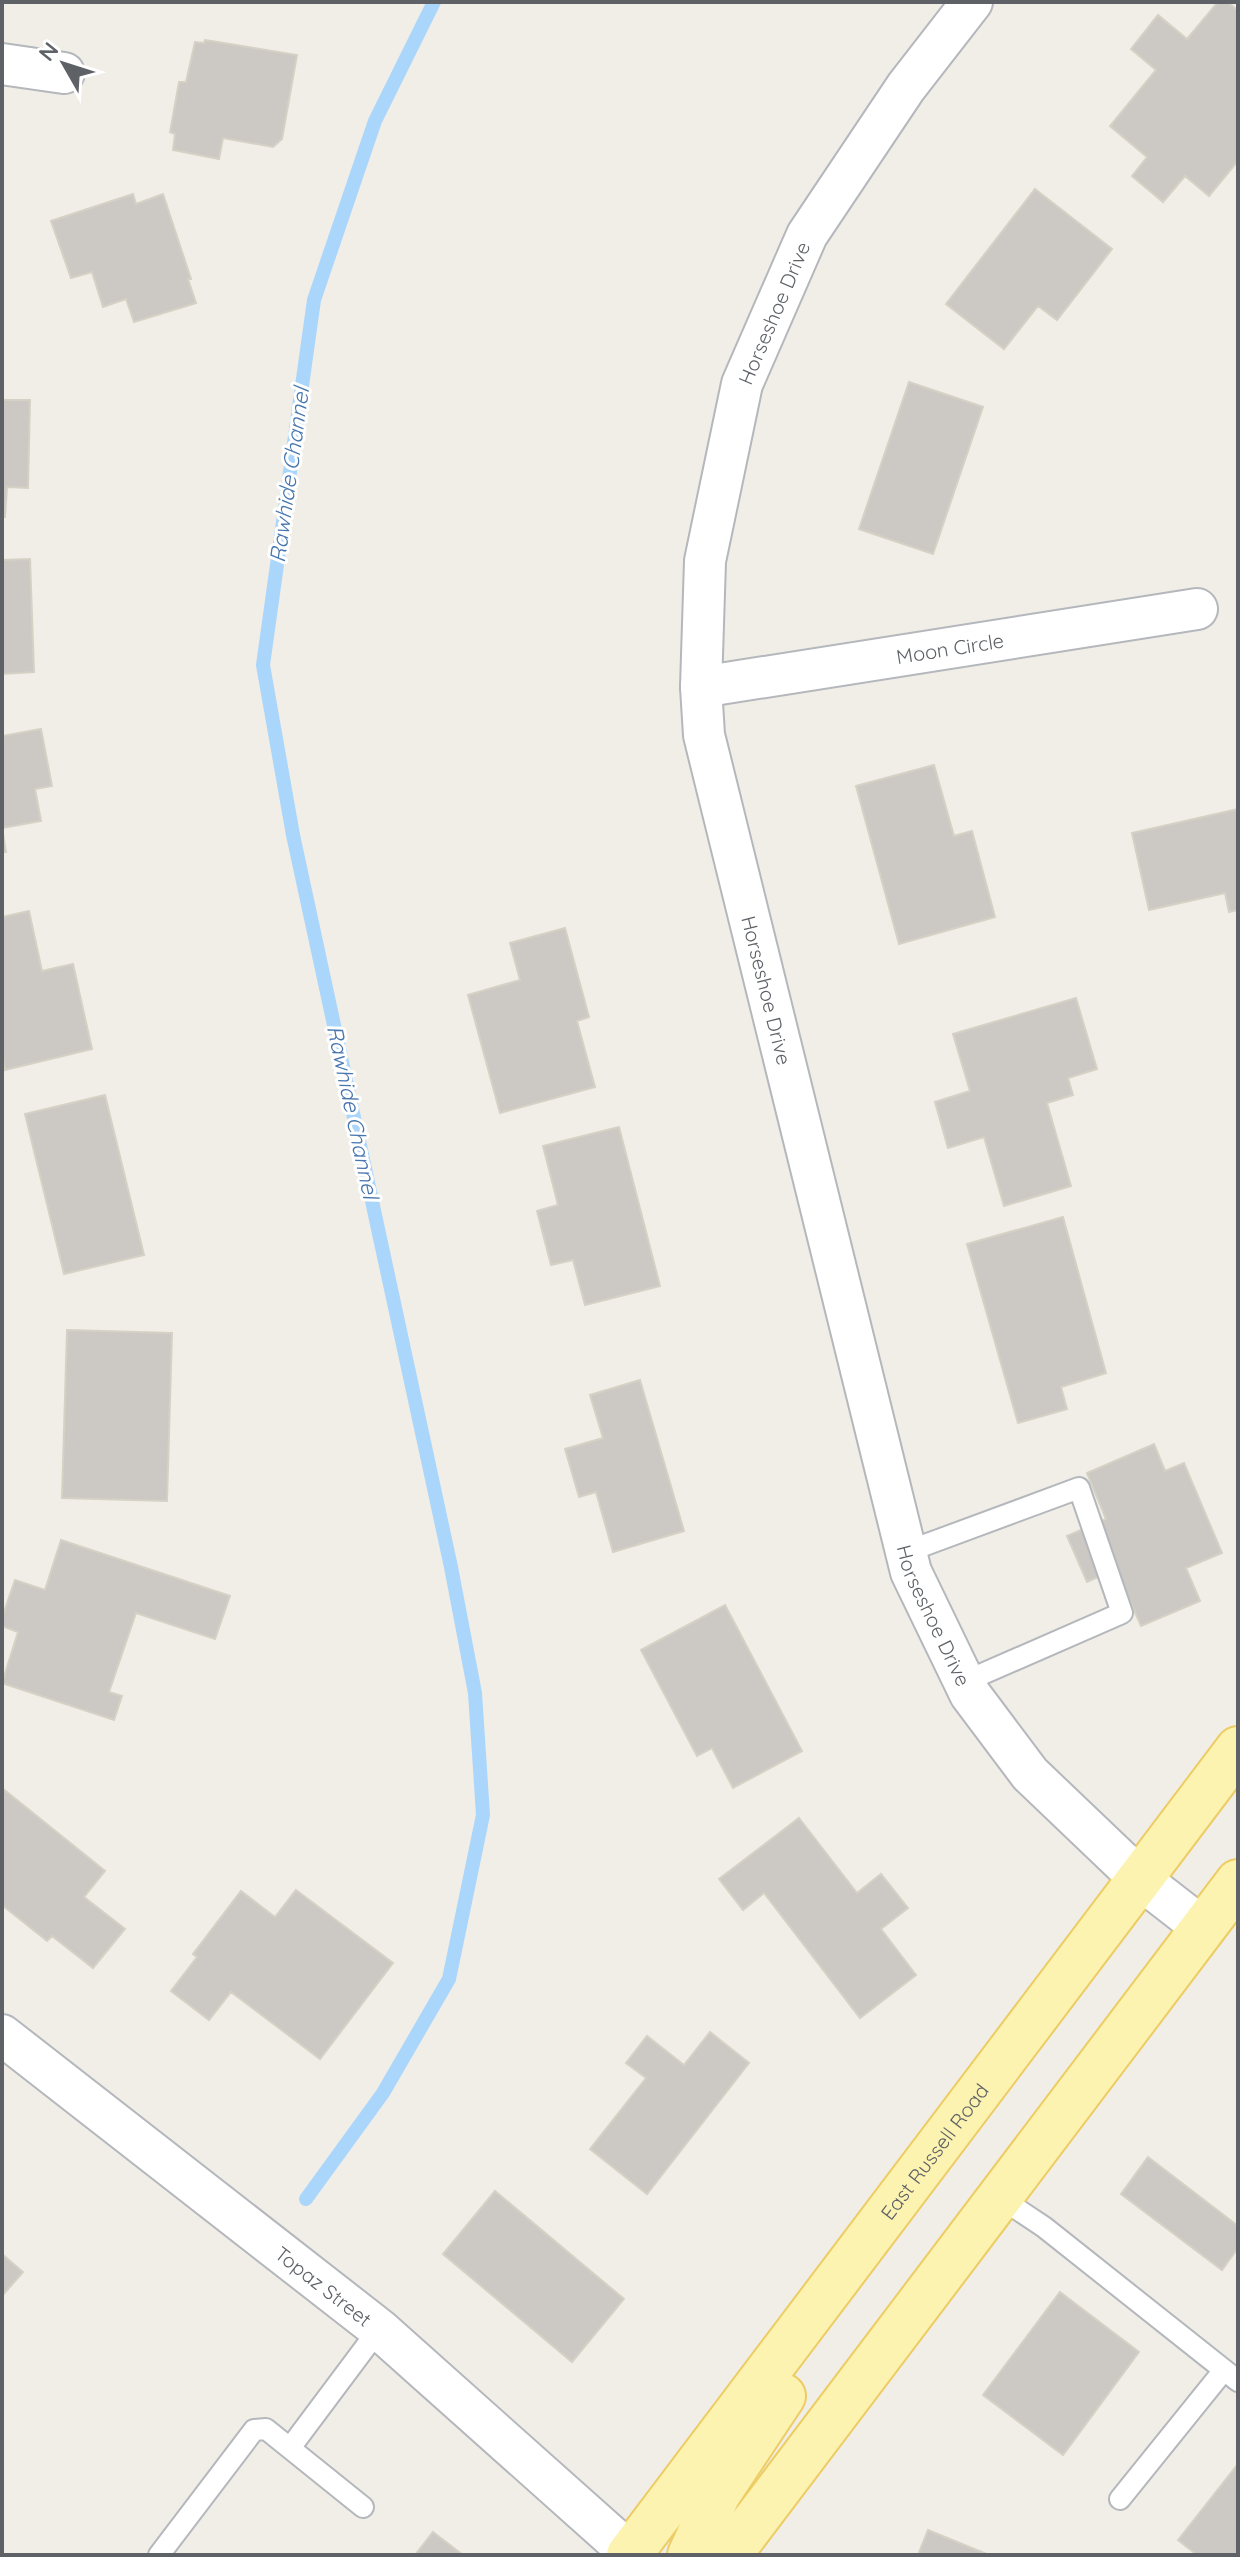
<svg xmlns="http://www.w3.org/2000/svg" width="1240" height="2557" viewBox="0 0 1240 2557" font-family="Quicksand,sans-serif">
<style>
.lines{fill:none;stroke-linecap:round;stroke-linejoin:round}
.stream{stroke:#abd6fc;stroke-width:14}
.building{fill:#ccc9c4;stroke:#d5d1c5;stroke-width:2}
.lane-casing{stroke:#b4b7bb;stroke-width:24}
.street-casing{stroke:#b4b7bb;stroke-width:44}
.primary-casing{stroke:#edcc63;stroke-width:48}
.lane{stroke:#fff;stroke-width:20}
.street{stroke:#fff;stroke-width:40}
.primary{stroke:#fcf3b0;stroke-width:44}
.labels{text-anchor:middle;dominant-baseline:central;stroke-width:6;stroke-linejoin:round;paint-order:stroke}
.street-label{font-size:20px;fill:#5e6267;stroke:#fff}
.water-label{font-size:22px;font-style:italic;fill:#4776ae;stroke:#fff}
</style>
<rect width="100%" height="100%" fill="#f0eee7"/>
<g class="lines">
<path class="stream" d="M306 2199 383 2093 449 1979 483 1815 475 1693 451 1567 293 835 263 665 314 300 375 121 434 2"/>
</g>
<path class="building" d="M1218 2H1228L1238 11V161L1209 196 1185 176 1163 202 1132 176 1147 157 1110 126 1156 70 1131 49 1158 15 1187 39Z
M205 40 297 55 282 139 273 147 223 138 219 159 173 150 175 134 170 132 179 82H186L195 42 204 43Z
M1035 189 1112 249 1057 320 1038 306 1004 349 946 304Z
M133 194 136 204 163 194 191 279H188L196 303 134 322 126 299 103 307 92 272 71 278 51 221Z
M909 382 983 407 933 554 859 529Z
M2 400H30L28 488 7 487 5 517H2Z
M30 559 34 672 2 674V560Z
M41 729 52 786 35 789 41 821 2 828 6 852H2V736Z
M934 765 954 836 972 831 995 917 899 944 856 786Z
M1238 809V910L1229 912 1225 893 1149 910 1132 833Z
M29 911 42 971 73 964 92 1049 5 1070 2 1055V917Z
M565 928 589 1017 577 1021 595 1087 500 1113 468 995 520 980 510 943Z
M1076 998 1097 1069 1068 1078 1073 1095 1047 1103 1071 1186 1004 1206 984 1137 948 1148 935 1102 970 1091 953 1034Z
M105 1095 144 1255 64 1274 25 1114Z
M619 1127 660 1286 585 1305 573 1260 551 1265 537 1211 558 1205 543 1146Z
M1063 1217 1106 1373 1061 1387 1067 1409 1018 1423 967 1244Z
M67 1330 172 1333 167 1501 62 1498Z
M640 1380 684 1531 613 1552 596 1492 579 1497 565 1449 603 1438 590 1395Z
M1154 1444 1165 1471 1184 1463 1222 1553 1186 1568 1200 1601 1141 1626 1116 1569 1087 1582 1067 1536 1106 1519 1087 1473Z
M61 1540 230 1596 215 1639 136 1613 109 1692 122 1696 114 1720 2 1683 18 1632 2 1626V1618L15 1580 45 1590Z
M725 1605 802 1751 733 1788 712 1748 697 1756 641 1650Z
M2 1788 105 1871 84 1897 125 1929 93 1968 52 1936 47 1941 2 1905Z
M799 1818 857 1893 881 1874 908 1908 881 1929 916 1975 860 2018 764 1893 743 1910 719 1879Z
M296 1890 393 1963 320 2059 231 1992 209 2020 171 1991 197 1957 193 1954 241 1891 275 1917Z
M710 2032 749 2063 647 2194 590 2149 646 2078 626 2063 647 2036 684 2065Z
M1148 2157 1238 2226V2248L1222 2270 1121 2194Z
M495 2191 624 2299 572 2362 443 2254Z
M2 2254 23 2272 2 2296Z
M1060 2292 1139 2352 1063 2455 983 2395Z
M1238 2464V2555H1197L1178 2540Z
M928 2530 989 2555H918Z
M433 2532 463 2555H415Z"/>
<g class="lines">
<defs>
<path id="lane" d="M906 1552 1079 1488 1122 1613 964 1682
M999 2197 1044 2227 1238 2381
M290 2448 379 2329
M1120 2499 1224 2370
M159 2555 254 2430 266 2429 363 2507"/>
<g id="street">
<path id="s1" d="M972 2 906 87 807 235 742 384 705 561 701 687 704 735 911 1572 970 1694 1030 1774 1140 1879 1203 1928"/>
<path d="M2 64 64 73"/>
<path id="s2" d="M701 687 1197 609"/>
<path id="s3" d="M2 2035 379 2329 630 2553"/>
</g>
<g id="primary">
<path id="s4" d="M629 2555 1238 1749"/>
<path d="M690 2555 718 2494 783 2396"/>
<path d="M729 2555 1238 1882"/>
</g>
</defs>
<use href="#lane" class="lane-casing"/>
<use href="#street" class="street-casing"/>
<use href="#primary" class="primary-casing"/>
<use href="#lane" class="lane"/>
<use href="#street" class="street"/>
<use href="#primary" class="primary"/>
</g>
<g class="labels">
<g class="street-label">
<text transform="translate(774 313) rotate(-67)">Horseshoe Drive</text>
<text stroke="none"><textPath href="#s2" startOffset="252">Moon Circle</textPath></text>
<text stroke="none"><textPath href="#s1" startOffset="1066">Horseshoe Drive</textPath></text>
<text stroke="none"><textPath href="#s1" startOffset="1714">Horseshoe Drive</textPath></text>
<text stroke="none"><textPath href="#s4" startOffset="506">East Russell Road</textPath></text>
<text stroke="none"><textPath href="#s3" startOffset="408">Topaz Street</textPath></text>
</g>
<g class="water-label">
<text transform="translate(289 475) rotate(-82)">Rawhide Channel</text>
<text transform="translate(353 1112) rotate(78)">Rawhide Channel</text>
</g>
</g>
<rect width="1240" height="2557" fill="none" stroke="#5e6267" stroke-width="8"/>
<g transform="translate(64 64) rotate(309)" stroke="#ffffff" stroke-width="6" paint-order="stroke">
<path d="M0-6L14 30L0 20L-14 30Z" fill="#5e6267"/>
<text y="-12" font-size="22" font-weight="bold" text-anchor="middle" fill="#5e6267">N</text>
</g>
</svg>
